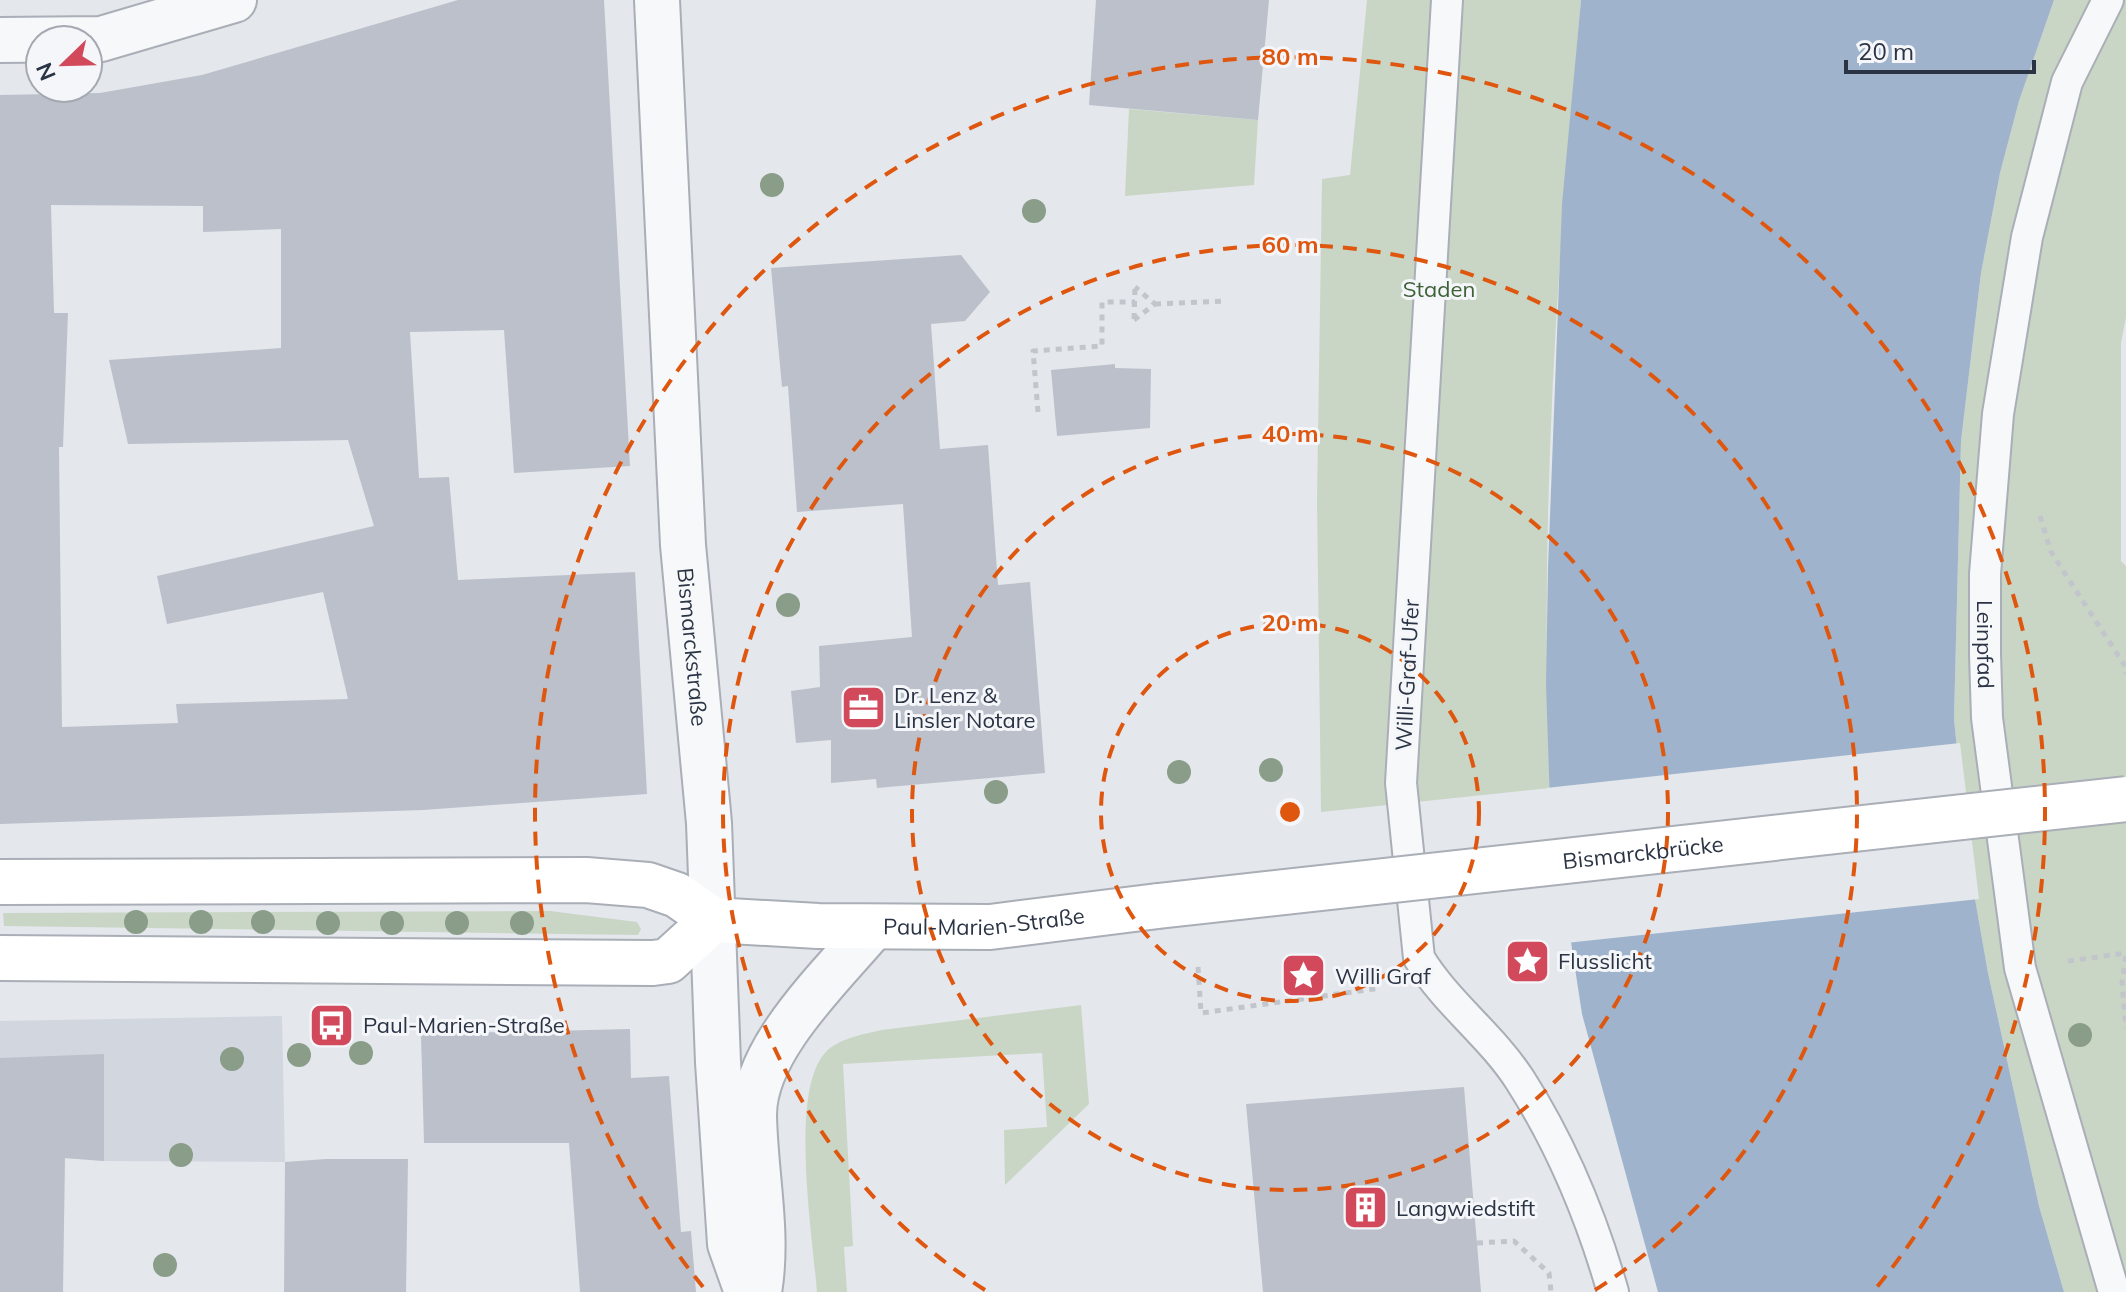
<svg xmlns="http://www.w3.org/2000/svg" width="2126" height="1292" viewBox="0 0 2126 1292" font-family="Mulish,sans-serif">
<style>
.built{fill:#d2d6de}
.green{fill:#c9d6c5}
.water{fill:#9fb4cc}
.pier{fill:#e4e7ec}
.building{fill:#bbc0ca;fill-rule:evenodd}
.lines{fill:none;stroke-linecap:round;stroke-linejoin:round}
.lane-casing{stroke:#a9aeb7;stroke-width:34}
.street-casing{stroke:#a9aeb7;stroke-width:48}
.secondary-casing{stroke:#a9aeb7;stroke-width:48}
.path{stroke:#c2c5cb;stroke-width:5;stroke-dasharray:6 6;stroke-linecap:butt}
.lane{stroke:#f7f8fa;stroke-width:30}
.street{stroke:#f7f8fa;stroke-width:44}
.secondary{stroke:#fff;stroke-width:44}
.secondary-bridge-casing{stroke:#a9aeb7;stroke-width:48;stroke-linecap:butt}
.secondary-bridge{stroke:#fff;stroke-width:44}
.tree{fill:#899d89}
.ring{fill:none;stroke:#df570f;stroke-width:4;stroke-dasharray:14 10}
.labels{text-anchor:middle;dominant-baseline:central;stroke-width:6;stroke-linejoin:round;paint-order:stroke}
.park-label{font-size:22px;fill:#3f6138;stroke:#f4f6f9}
.street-label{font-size:22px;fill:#2b3445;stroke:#f4f6f9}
.poi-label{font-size:22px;fill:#2b3445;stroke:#f4f6f9;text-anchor:start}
.centre{fill:#df570f;stroke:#f4f6f9;stroke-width:4}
.ring-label{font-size:24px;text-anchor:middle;font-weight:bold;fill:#df570f;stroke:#f4f6f9;stroke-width:6;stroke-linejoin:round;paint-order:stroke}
</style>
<rect width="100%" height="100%" fill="#e4e7ec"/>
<path class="built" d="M282 1016 285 1162 104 1161 64 1158 0 1292V1021Z"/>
<path class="green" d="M1367 0H1581C1557 261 1539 525 1550 788L1321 812 1317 500 1322 179 1350 175Z
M2054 0H2126V317L2121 343V561L2126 566V1292H2064L2039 1206 1988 973 1968 859 1954 719 1961 441 1981 273 2000 173 2019 101Z
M1129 109 1258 120 1254 185 1125 196Z
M550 911 637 922 641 929 638 935 4 926 3 913Z
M1081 1005 1089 1104 1005 1185 1004 1130 1047 1127 1042 1053 843 1064 853 1246 844 1247 847 1292H817C813 1239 789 1092 825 1053 838 1038 865 1034 882 1030Z"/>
<path class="water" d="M1581 0H2054L2019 101 2000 173 1981 273 1961 441 1954 719 1968 859 1988 973 2039 1206 2064 1292H1658L1582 1014 1550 805 1546 684 1548 568 1562 204Z"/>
<path class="pier" d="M1960 743 1979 899 1566 943 1546 788Z"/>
<path class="building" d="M458 0H604L630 466 514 473 504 330 410 332 419 478 449 477 458 580 635 572 647 794 423 810 0 824V95L100 93 202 75ZM51 205 203 206V232L281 229V348L109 360 128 444 348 440 374 526 157 576 167 624 323 592 348 699 176 704 178 723 62 727 59 447H63L68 313H54Z
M1096 0H1269L1258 120 1089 105Z
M961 255 990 292 965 321 931 324 940 449 988 445 998 585 1030 582 1045 773 877 788 876 779 831 783V740L796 743 791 691 820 687 819 646 912 637 903 504 797 512 788 386 782 387 771 268Z
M1115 364V368L1151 369 1150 428 1057 436 1051 370Z
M630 1029 631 1078 669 1076 681 1232 691 1231 696 1292H580L569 1143H424L421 1034Z
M104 1054V1161L65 1158 63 1292H0V1058Z
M1464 1087 1481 1292H1263L1246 1104Z
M326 1159H408L406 1292H284L285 1162Z"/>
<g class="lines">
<defs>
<g id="lane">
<path d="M1447 0 1401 783 1419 958C1446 1003 1491 1035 1520 1080 1561 1144 1592 1219 1613 1292"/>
<path id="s1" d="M2108 0 2067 82 2027 237 1998 414 1985 574V654L1987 718 2020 968 2114 1292"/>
</g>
<g id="street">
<path id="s2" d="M657 0 683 545 709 823 718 1062 730 1244 747 1292"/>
<path d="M0 40 101 39 234 0"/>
<path d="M759 1292C769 1233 755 1175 754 1115 754 1048 832 976 873 927"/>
</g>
<g id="secondary">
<path id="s3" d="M0 882 586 880 648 885 677 895 713 920 818 926 990 927 1158 906"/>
<path d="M0 958 653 963 668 961 713 920"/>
</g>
</defs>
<use href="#lane" class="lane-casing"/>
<use href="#street" class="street-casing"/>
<use href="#secondary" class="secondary-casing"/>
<path class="path" d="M1155 304 1227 301
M1134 319 1135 287
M1134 320 1155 304 1135 287
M1038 412 1033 351 1102 346V302H1135
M2040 516 2051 552 2125 666 2126 674
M2126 956 2122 983 2126 1028
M2068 961 2126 953
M1198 967 1201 1013 1381 988
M1477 1243 1514 1241 1549 1273 1551 1292"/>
<use href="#lane" class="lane"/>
<use href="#street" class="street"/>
<use href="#secondary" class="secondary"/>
<defs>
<g id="secondary-bridge">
<path id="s4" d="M1158 906 2126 799"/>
</g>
</defs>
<use href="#secondary-bridge" class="secondary-bridge-casing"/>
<use href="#secondary-bridge" class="secondary-bridge"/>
</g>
<g class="tree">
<circle cx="772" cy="185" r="12"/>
<circle cx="1034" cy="211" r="12"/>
<circle cx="788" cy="605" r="12"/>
<circle cx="1271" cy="770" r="12"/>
<circle cx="1179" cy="772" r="12"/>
<circle cx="996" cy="792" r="12"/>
<circle cx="136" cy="922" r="12"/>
<circle cx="201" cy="922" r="12"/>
<circle cx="263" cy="922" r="12"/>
<circle cx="328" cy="923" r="12"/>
<circle cx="392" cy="923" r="12"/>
<circle cx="457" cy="923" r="12"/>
<circle cx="522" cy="923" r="12"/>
<circle cx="2080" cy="1035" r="12"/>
<circle cx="361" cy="1053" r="12"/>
<circle cx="299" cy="1055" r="12"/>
<circle cx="232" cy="1059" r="12"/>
<circle cx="181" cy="1155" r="12"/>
<circle cx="165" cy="1265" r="12"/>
</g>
<g class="ring">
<circle cx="1290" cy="812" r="189"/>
<circle cx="1290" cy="812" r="378"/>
<path d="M985 1290A567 567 0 1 1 1595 1290"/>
<path d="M703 1287A755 755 0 1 1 1877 1287"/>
</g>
<defs>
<symbol id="office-square" viewBox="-11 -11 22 22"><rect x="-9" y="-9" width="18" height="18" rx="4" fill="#d1495b" stroke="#f4f6f9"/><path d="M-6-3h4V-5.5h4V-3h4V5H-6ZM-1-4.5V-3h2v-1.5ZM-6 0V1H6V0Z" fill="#fff"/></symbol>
<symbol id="sight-square" viewBox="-11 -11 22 22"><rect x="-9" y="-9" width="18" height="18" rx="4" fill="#d1495b" stroke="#f4f6f9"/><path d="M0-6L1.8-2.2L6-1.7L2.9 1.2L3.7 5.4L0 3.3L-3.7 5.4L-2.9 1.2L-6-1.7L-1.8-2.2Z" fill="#fff"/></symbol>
<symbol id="bus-square" viewBox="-11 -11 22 22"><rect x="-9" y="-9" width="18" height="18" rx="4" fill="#d1495b" stroke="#f4f6f9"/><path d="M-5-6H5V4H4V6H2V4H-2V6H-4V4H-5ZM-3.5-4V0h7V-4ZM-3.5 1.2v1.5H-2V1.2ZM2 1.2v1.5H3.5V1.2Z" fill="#fff"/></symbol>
<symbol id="building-square" viewBox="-11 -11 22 22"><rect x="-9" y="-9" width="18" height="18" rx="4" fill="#d1495b" stroke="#f4f6f9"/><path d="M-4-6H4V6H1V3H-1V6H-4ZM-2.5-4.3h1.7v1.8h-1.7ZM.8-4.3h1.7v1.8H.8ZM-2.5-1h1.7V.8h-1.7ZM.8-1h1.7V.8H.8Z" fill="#fff"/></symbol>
</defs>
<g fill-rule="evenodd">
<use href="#office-square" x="838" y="682" width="51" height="51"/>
<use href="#sight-square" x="1502" y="936" width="51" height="51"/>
<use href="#sight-square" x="1278" y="950" width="51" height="51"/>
<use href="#bus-square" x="306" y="1000" width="51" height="51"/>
<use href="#building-square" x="1340" y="1182" width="51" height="51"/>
</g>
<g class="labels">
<g class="park-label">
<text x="1439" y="289">Staden</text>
</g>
<g class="street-label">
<text stroke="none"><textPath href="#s1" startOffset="662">Leinpfad</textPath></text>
<text stroke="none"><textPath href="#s2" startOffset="648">Bismarckstraße</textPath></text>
<text transform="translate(1407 675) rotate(-87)">Willi-Graf-Ufer</text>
<text stroke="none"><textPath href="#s4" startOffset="488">Bismarckbrücke</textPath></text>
<text stroke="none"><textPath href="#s3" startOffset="994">Paul-Marien-Straße</textPath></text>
</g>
<g class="poi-label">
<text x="894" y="695">Dr. Lenz &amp;<tspan x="894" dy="25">Linsler Notare</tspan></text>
<text x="1558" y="961">Flusslicht</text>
<text x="1335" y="976">Willi Graf</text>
<text x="363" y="1025">Paul-Marien-Straße</text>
<text x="1396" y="1208">Langwiedstift</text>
</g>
</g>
<circle cx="1290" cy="812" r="12" class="centre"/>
<g class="ring-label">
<text x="1290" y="65">80 m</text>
<text x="1290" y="253">60 m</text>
<text x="1290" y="442">40 m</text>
<text x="1290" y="631">20 m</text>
</g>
<g transform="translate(64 64) rotate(247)"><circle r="38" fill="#f4f6f9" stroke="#a4a8b1" stroke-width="2"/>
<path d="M0-6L14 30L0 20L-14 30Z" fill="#d1495b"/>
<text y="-12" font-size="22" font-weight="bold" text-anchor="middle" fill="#2b3445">N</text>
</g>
<path d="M1846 60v12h188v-12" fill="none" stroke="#2b3445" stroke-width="4"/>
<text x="1858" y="60" font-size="24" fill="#2b3445" stroke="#f4f6f9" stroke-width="6" paint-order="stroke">20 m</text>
</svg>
